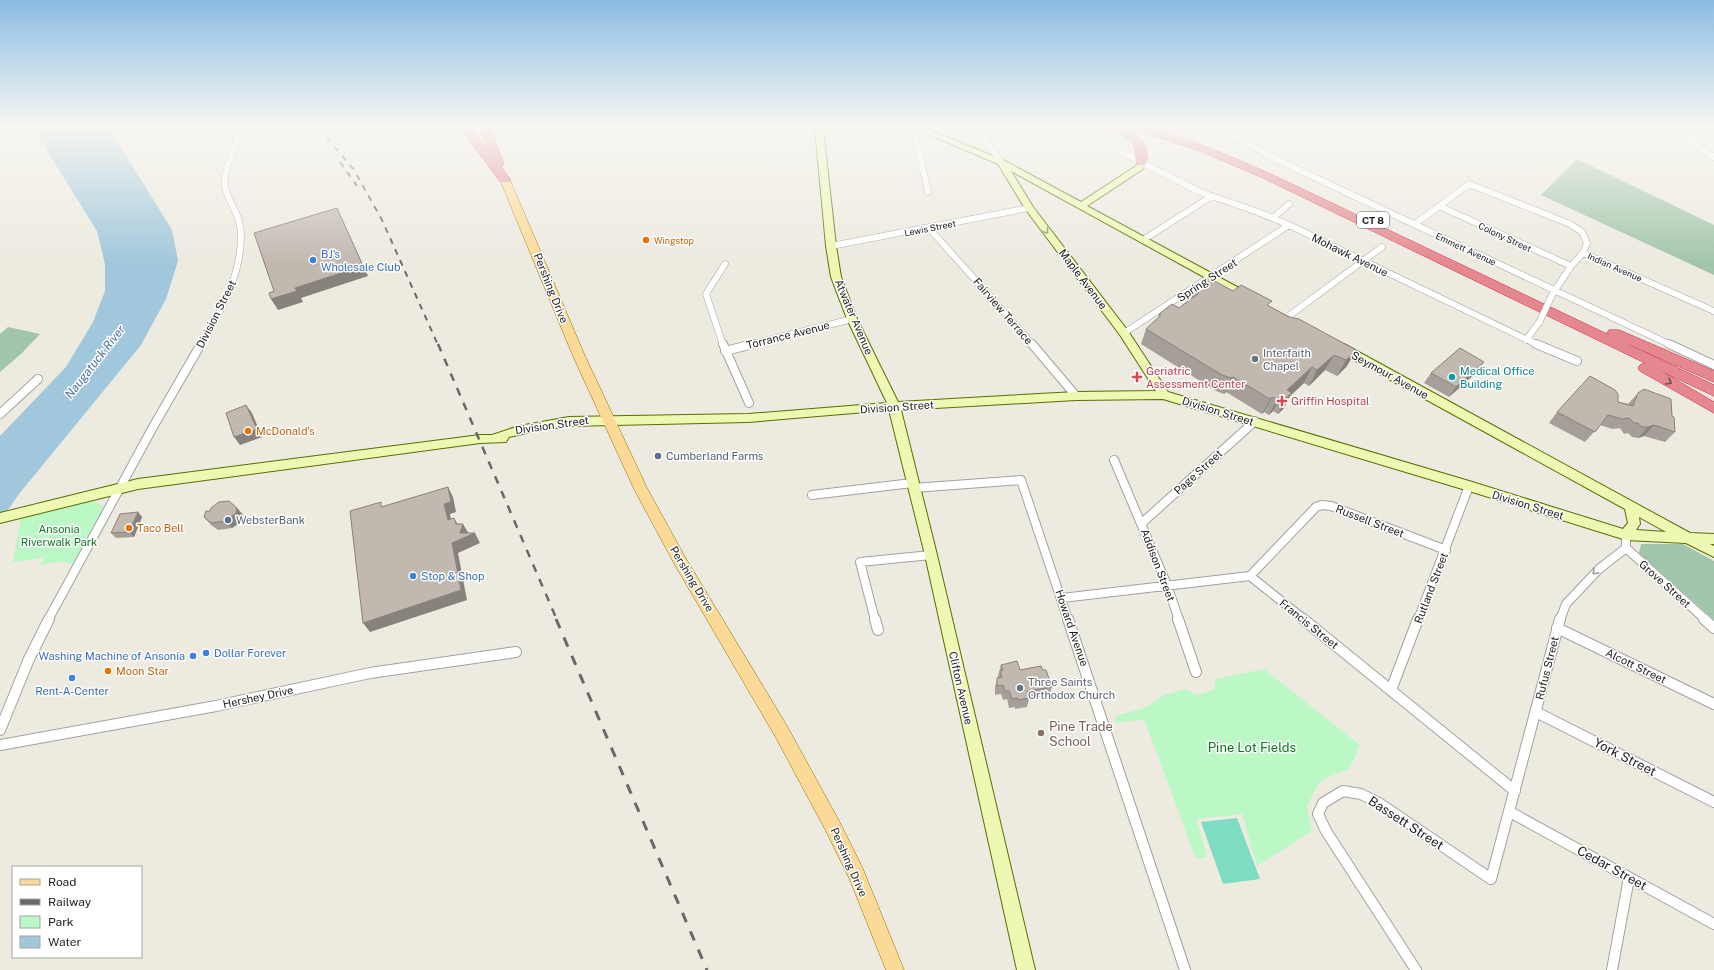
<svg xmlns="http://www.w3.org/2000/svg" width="1714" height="970" viewBox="0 0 1714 970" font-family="'Public Sans',sans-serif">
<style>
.cemetery{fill:#a1c5aa}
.park{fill:#bbf8c6}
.pitch{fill:#7ddcc1}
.water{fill:#a0c7db}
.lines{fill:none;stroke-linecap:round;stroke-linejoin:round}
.street-far2-casing{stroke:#a2a2a2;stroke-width:7}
.street-far1-casing{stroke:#a2a2a2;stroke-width:10}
.street-casing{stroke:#a2a2a2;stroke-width:12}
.secondary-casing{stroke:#586e05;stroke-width:2}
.primary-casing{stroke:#907001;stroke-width:1}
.highway-casing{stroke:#d3244f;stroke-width:1}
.street-far2{stroke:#fff;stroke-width:6}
.street-far1{stroke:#fff;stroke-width:8}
.street{stroke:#fff;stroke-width:10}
.secondary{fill:#eef8b2;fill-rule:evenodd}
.primary{fill:#fbda97;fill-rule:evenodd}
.highway{fill:#e5878f;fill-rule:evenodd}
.rail-far2{stroke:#696969;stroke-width:2;stroke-dasharray:6 6;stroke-linecap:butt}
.rail-far1{stroke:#696969;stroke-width:2.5;stroke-dasharray:8 8;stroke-linecap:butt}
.rail{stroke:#696969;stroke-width:3;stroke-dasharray:10 10;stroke-linecap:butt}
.street-bridge-casing{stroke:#a2a2a2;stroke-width:7;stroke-linecap:butt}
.street-bridge{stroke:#fff;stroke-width:6}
.wall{fill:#a69f97}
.shaded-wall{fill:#87827b}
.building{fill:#c1b9b0;stroke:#87827b}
.oneway{stroke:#8f956e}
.oneway2{stroke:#764c4f}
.oneway3{stroke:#989898}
.food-dot{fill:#e8710a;stroke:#fff;stroke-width:1.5}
.shop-dot{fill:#3f7fe0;stroke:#fff;stroke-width:1.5}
.worship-dot{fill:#6b7280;stroke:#fff;stroke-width:1.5}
.health-dot{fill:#e0444e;stroke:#fff;stroke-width:1.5}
.culture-dot{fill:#0f9aa8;stroke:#fff;stroke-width:1.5}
.service-dot{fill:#5c6f8a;stroke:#fff;stroke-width:1.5}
.education-dot{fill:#8d6e63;stroke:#fff;stroke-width:1.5}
.labels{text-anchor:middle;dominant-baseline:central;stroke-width:3;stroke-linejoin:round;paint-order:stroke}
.far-street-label{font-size:9px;fill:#1b1b1b;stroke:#fff}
.far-food-label{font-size:9px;fill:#c56008;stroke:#fff;text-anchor:start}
.shield{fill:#fff;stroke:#5f5f5f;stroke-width:1}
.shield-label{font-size:10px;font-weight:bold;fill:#1b1b1b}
.shop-label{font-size:11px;fill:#366cbe;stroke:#fff;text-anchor:start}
.street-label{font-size:11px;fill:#1b1b1b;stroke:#fff}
.worship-label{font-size:11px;fill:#5b616d;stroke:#fff;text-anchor:start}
.health-label{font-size:11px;fill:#be3a42;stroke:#fff;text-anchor:start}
.culture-label{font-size:11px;fill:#0d838f;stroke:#fff;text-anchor:start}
.food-label{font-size:11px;fill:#c56008;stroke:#fff;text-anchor:start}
.service-label{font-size:11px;fill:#4e5e75;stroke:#fff;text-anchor:start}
.park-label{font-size:11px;fill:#0c761f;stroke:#fff}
.water-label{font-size:12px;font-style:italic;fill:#496fa9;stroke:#fff}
.near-education-label{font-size:13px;fill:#785e54;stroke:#fff;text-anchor:start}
.near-park-label{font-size:13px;fill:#0c761f;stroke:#fff}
.near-street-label{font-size:13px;fill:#1b1b1b;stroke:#fff}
</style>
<rect width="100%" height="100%" fill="#edeae0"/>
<path class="cemetery" d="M1577 159 1714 225V275L1541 195Z
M8 327 40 334 21 354 0 372V334Z
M1641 544H1683L1714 561V620L1639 553Z"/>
<path class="park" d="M85 502H95L105 508 76 564 58 562 40 565 44 558 13 562 21 518 73 504Z
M1264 669 1360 745 1349 769 1323 779 1317 786 1307 806 1312 831 1257 866 1242 814 1197 819 1207 857 1196 859 1144 719 1116 723 1115 716 1145 708 1164 695 1185 689 1196 695 1214 690 1216 679Z"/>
<path class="pitch" d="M1237 818 1260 879 1223 884 1201 822Z"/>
<path class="water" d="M33 128H109L172 230 178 261 166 299 141 345 19 494 0 521V436L66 367 93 322 105 291V264L97 231Z"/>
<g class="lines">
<defs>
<path id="street-far2" d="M914 128 928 192
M976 128 1002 163
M1222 128 1267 155 1671 345
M1666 128 1685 136 1714 157
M1121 152 1200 192 1258 212 1289 225 1538 345
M1439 206 1571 266
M1273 218 1289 204
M1415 224 1469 184 1570 224 1582 232 1587 243 1583 253 1714 311
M929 228 1033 345
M1143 240 1212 196
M831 246 1029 208
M1552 295 1571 266 1583 253
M1286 318 1382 247
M1124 333 1289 225
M1526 340 1540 321
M201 345C221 310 241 277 241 235 241 214 228 203 225 186 222 172 237 142 242 128
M723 345 706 294 725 264
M749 345 852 319"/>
<path id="street-far1" d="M723 344 749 403
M1032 344 1076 396
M1536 344 1577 361
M1669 344 1714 365
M725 351 753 344
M0 414 38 379
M1114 460 1167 585 1179 620
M914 488 1021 480 1068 620
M812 495 912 483
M1142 523 1255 421
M1626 535V548L1706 620
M1250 576 1316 507 1322 505 1331 506 1446 550
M1062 598 1250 576 1305 620
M48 620 153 427 201 344
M875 620 860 562 931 555
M1418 620 1469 486
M1560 620 1566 604 1599 569 1626 548"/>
<path id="street" d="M875 619 878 630
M1068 619 1185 970
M1178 619 1196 672
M1303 619 1515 791
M1704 619 1714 628
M1557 628 1714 704
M1391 690 1418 619
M1536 712 1714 802
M0 730 29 659 49 619
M0 745 216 706 370 673 516 652
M1510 812 1714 924
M1416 970 1326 831 1318 814 1323 803 1343 791 1361 794 1379 803 1491 879 1560 619
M1612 970 1629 878"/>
<path id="secondary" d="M815 128H823L836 246 841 277 857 319 898 402 1076 392 1156 391 1120 335 1026 210 998 164 914 128H925L1005 161 1081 202 1136 166 1138 161 1141 160 1145 163 1143 169 1087 206 1252 295 1253 297 1252 299H1244L1011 171 1033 207 1128 331 1168 392 1469 481 1623 529 1628 523 1625 509 1336 350 1335 347 1336 344H1344L1690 533 1714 534V544H1710L1714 546V557L1686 543 1626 540 1469 491 1163 399 1076 400 901 410 937 555 1035 970H1017L925 555 889 410 748 422 569 426 535 431 509 437 506 442 480 443 138 489 0 523V513L138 479 480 435H492L519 426 569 417 748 414 887 403 847 319 831 277 826 246ZM1639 517 1666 532 1636 530 1640 524Z"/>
<path id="primary" d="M505 177 510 180 585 356 647 488 685 557 787 726 838 819 863 869 904 970H886L850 880 826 831 775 736 675 565 634 489 573 356 500 180Z"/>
<path id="highway" d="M461 128H471L489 151 480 128H490L504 164 501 167 511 180 509 182H501Z
M1110 128C1114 128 1119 127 1123 128 1138 131 1153 151 1145 165H1137C1134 159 1138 151 1133 144 1127 136 1116 135 1110 128Z
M1135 128H1151L1208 147 1271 174 1609 335 1607 333 1609 330H1619L1714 371V382L1623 342 1714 385V396L1661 371 1714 402V413L1640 371 1638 368 1640 365 1645 363 1263 178 1200 151 1136 130Z"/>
</defs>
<use href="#street-far2" class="street-far2-casing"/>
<use href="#street-far1" class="street-far1-casing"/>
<use href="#street" class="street-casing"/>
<use href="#secondary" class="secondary-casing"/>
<use href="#primary" class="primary-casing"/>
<use href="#highway" class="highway-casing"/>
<use href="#street-far2" class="street-far2"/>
<use href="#street-far1" class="street-far1"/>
<use href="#street" class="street"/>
<use href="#secondary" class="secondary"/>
<use href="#primary" class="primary"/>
<use href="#highway" class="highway"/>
<path class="rail-far2" d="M319 128 354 170 382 220 438 345
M340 162 357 186"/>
<path class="rail-far1" d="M438 344 557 620"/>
<path class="rail" d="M556 619 707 970"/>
<defs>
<path id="street-bridge" d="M1540 321 1551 297"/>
</defs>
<use href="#street-bridge" class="street-bridge-casing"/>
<use href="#street-bridge" class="street-bridge"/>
</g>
<path class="wall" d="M1194 290 1233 291 1269 306 1356 350 1347 366 1337 376 1325 370 1309 386 1304 383 1290 396 1284 408 1278 414 1273 411 1269 415 1264 412 1262 414 1226 392 1224 394 1216 391 1141 344 1146 329 1158 318 1159 314 1179 308 1191 299Z
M1477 372 1449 397 1424 383 1431 373Z
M1638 393 1672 416 1675 432 1665 442 1644 436 1638 438 1632 437 1628 433 1624 434 1620 428 1612 429 1600 425 1585 442 1549 423 1557 412 1618 402 1628 404Z
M237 508 244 516 242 521 232 528 218 530 211 525 204 517Z
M138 512 142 517 134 537 116 538 111 533Z
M1001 665 1020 670H1043L1052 687 1049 695 1029 699 1027 707 1015 709V707L1009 708 1007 699 1003 700 1001 694 995 695V687Z"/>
<path class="shaded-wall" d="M337 208 368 276 301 298 303 302 278 310 271 299 295 288Z
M1356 350 1347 366 1337 376 1346 360Z
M1334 355 1325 370 1309 386 1317 370Z
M1484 362 1477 372 1449 397 1456 387Z
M1312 367 1304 383 1290 396 1284 408 1278 414 1285 399 1287 390Z
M1233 377 1226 392 1224 394 1231 378Z
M1281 396 1273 411 1269 415 1277 399Z
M1272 397 1264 412 1262 414 1270 399Z
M246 405 252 413 262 437 240 445 234 437Z
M1654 425 1644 436 1638 438 1648 427Z
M448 487 453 497 456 512 450 514 453 530 448 520 444 504Z
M237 508 244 516 242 521 232 528 225 521Z
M138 512 142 517 134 537 129 532Z
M454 518 460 528 463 524 469 534 475 533 480 543 458 553 467 600 370 632 363 623 452 543 456 524Z"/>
<path class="building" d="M337 208 363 266 295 288 297 291 271 299 269 293 274 291 254 233Z
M1209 278 1233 291 1241 285 1272 301 1267 305 1289 317 1299 319 1356 350 1346 360 1334 355 1317 370 1312 367 1287 390 1292 393 1285 399 1281 396 1277 399 1272 397 1270 399 1233 377 1231 378 1222 375 1146 329 1161 315 1159 314 1172 304 1179 308 1199 293 1194 290Z
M1460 348 1484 362 1456 387 1431 373Z
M1590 376 1615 390 1618 394V402L1633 406 1638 393 1644 389 1671 399 1672 416 1674 417 1675 432 1654 425 1648 427H1642L1638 423H1634L1629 418 1622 419 1608 415 1595 432 1557 412Z
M246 405 257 429 234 437 226 413Z
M448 487 451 502 444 504 448 520 454 518 456 524H463L460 533H475L452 543 461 590 363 623 350 511 381 502V507Z
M229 501 237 508 236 513 225 521 211 523 204 517 206 511H210L211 508 219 502Z
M138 512 129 532 111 533 120 514Z
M1017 661 1020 670 1041 666 1043 670H1046L1052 687 1027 691 1029 698 1018 700 1017 698 1012 699 1009 691H1005L1003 685 997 686V678L1002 677 1000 671 1003 670 1001 665Z"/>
<defs><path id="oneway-chevron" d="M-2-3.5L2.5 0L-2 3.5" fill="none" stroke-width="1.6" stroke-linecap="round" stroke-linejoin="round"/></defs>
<use class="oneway" href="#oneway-chevron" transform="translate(1046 231) rotate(53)"/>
<use class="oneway2" href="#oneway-chevron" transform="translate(1669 382) rotate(30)"/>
<use class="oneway3" href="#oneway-chevron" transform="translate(1595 572) rotate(135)"/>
<linearGradient id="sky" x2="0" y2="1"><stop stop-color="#8bbce3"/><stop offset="0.48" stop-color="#f7f6f1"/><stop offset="1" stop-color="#f7f6f1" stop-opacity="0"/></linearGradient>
<rect width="1714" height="264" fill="url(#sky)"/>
<g class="food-dot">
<circle cx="646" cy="240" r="4"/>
<circle cx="248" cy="431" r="4"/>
<circle cx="129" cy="528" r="4"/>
<circle cx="108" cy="671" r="4"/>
</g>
<g class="shop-dot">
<circle cx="313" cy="260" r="4"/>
<circle cx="413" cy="576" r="4"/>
<circle cx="206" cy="653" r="4"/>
<circle cx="193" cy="656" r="4"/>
<circle cx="72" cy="678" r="4"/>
</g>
<g class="worship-dot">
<circle cx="1255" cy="359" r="4"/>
<circle cx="1020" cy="688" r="4"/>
</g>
<g class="health-dot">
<path d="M1135 371h4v4h4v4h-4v4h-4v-4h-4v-4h4z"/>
<path d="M1280 395h4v4h4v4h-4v4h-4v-4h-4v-4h4z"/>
</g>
<circle class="culture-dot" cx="1452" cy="377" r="4"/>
<g class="service-dot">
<circle cx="658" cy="456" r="4"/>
<circle cx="228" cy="520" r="4"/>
</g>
<circle class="education-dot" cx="1041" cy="733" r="4"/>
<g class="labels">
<g class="far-street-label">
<text transform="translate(930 228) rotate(-11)">Lewis Street</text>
<text transform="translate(1505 237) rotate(25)">Colony Street</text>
<text transform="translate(1466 249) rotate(25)">Emmett Avenue</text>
<text transform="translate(1615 267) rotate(24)">Indian Avenue</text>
</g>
<g class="far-food-label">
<text x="654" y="240">Wingstop</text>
</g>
<rect class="shield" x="1357" y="212" width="32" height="16" rx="3"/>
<g class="shield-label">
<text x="1373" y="220">CT 8</text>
</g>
<g class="shop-label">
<text x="321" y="254">BJ's<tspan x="321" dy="13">Wholesale Club</tspan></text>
<text x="421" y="576">Stop &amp; Shop</text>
<text x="214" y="653">Dollar Forever</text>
<text x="185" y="656" text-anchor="end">Washing Machine of Ansonia</text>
<text x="72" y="691" text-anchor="middle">Rent-A-Center</text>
</g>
<g class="street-label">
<text transform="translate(1350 255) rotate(26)">Mohawk Avenue</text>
<text transform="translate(1083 279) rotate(53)">Maple Avenue</text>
<text transform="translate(1207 280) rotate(-33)">Spring Street</text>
<text transform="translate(551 288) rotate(68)">Pershing Drive</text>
<text transform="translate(1003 311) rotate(49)">Fairview Terrace</text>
<text transform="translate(216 314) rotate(-63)">Division Street</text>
<text transform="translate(854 317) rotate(67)">Atwater Avenue</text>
<text transform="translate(788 335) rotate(-14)">Torrance Avenue</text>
<text transform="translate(1390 375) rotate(29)">Seymour Avenue</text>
<text transform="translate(897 407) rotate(-4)">Division Street</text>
<text transform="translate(1218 411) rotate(17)">Division Street</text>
<text transform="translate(552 425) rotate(-8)">Division Street</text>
<text transform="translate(1198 472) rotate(-42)">Page Street</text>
<text transform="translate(1528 505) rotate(17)">Division Street</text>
<text transform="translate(1370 521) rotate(21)">Russell Street</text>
<text transform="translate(1158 565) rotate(69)">Addison Street</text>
<text transform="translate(692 579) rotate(59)">Pershing Drive</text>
<text transform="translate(1665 584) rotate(42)">Grove Street</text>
<text transform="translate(1431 588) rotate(-69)">Rutland Street</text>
<text transform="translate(1309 624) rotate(39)">Francis Street</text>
<text transform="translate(1072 628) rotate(71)">Howard Avenue</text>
<text transform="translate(1636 666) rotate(26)">Alcott Street</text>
<text transform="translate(1547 668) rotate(-76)">Rufus Street</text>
<text transform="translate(961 688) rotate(77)">Clifton Avenue</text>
<text transform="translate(258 697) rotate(-12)">Hershey Drive</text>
<text transform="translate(849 862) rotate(66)">Pershing Drive</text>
</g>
<g class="worship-label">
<text x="1263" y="353">Interfaith<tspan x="1263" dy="13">Chapel</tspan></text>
<text x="1028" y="682">Three Saints<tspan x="1028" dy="13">Orthodox Church</tspan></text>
</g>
<g class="health-label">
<text x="1146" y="371">Geriatric<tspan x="1146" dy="13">Assessment Center</tspan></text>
<text x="1291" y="401">Griffin Hospital</text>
</g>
<g class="culture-label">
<text x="1460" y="371">Medical Office<tspan x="1460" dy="13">Building</tspan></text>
</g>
<g class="food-label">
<text x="256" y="431">McDonald's</text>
<text x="137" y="528">Taco Bell</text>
<text x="116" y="671">Moon Star</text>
</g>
<g class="service-label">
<text x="666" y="456">Cumberland Farms</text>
<text x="236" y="520">WebsterBank</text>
</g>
<g class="park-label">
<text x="59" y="529">Ansonia<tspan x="59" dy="13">Riverwalk Park</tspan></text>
</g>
<g class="water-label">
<text transform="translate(95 362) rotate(-52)">Naugatuck River</text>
</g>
<g class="near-education-label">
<text x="1049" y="726">Pine Trade<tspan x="1049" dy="15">School</tspan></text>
</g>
<g class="near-park-label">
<text x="1252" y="747">Pine Lot Fields</text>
</g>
<g class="near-street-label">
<text transform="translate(1625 757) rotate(27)">York Street</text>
<text transform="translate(1406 823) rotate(33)">Bassett Street</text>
<text transform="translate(1612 868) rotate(29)">Cedar Street</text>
</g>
</g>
<rect x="12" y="866" width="130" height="92" fill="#ffffff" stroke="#a4a4a4"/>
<rect x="20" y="879" width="20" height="6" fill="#fbda97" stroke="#a4a4a4"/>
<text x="48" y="886" font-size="12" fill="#1b1b1b">Road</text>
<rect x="20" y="899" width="20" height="6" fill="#696969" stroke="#a4a4a4"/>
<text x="48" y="906" font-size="12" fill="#1b1b1b">Railway</text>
<rect x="20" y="916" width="20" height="12" fill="#bbf8c6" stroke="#a4a4a4"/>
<text x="48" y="926" font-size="12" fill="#1b1b1b">Park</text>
<rect x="20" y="936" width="20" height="12" fill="#a0c7db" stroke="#a4a4a4"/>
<text x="48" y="946" font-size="12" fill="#1b1b1b">Water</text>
</svg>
